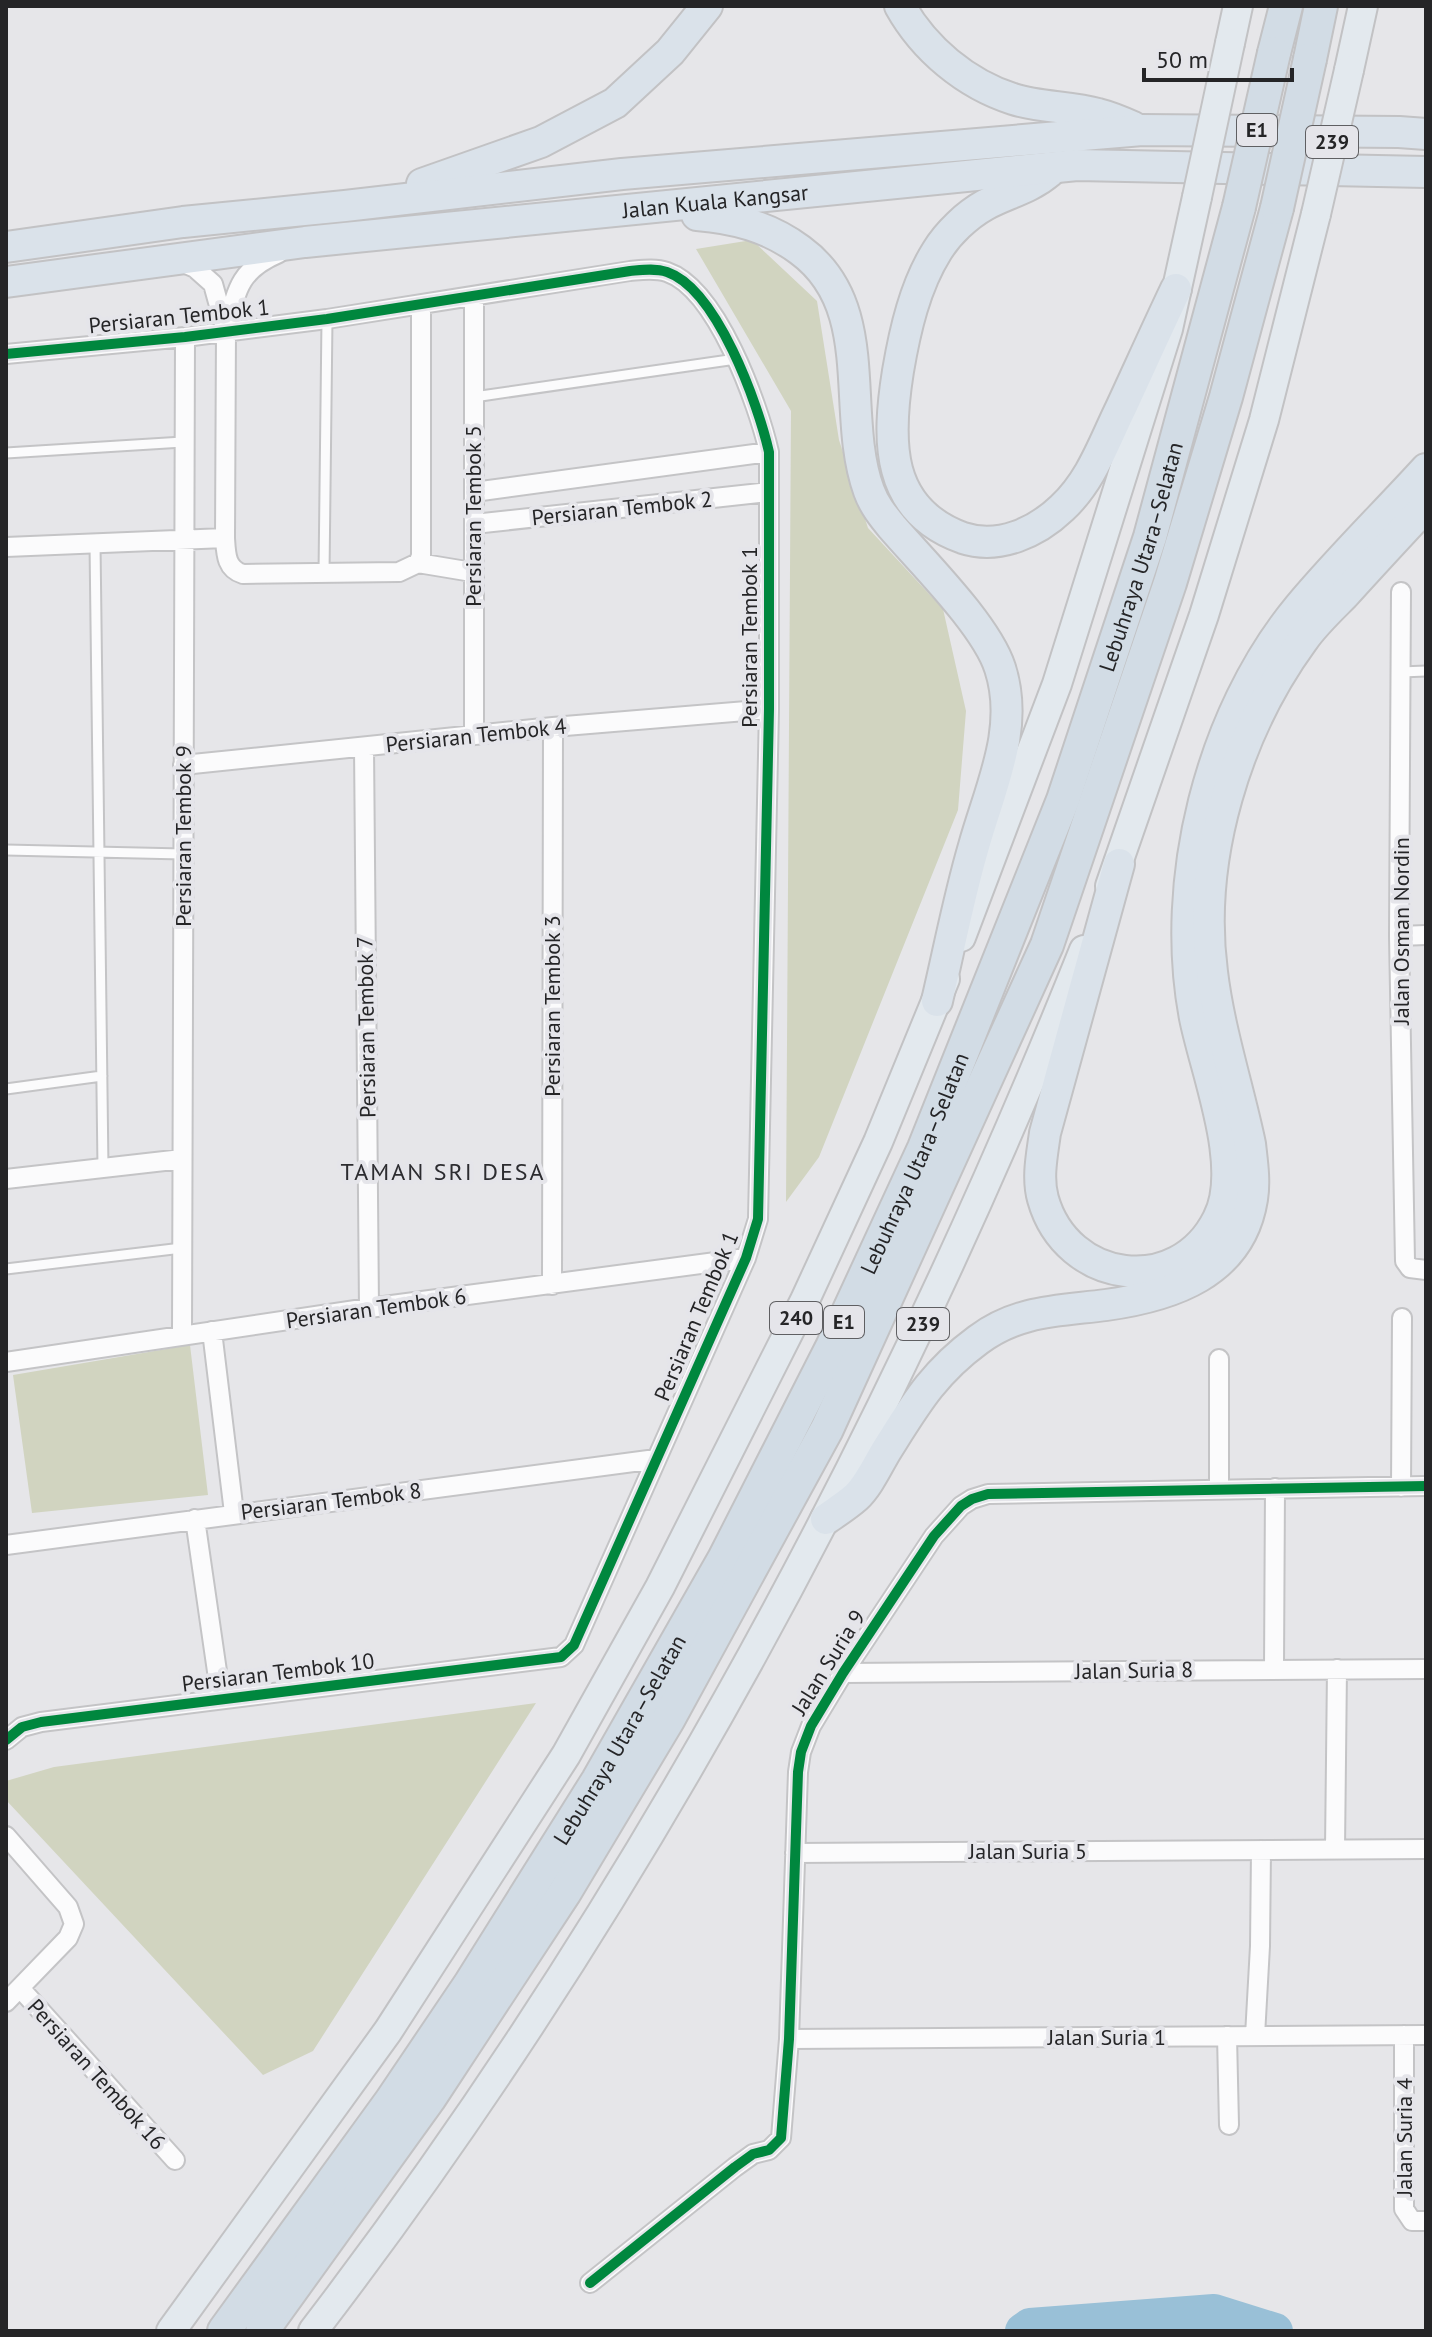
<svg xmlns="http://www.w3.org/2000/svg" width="1432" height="2337" viewBox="0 0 1432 2337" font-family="'PT Sans',sans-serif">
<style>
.green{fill:#d1d4c0}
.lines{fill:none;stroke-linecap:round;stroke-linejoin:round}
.river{stroke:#99c0d7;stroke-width:36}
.service-casing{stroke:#c4c4c6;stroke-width:13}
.minor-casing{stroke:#c4c4c6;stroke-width:22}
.primary-casing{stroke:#c2c2c4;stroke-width:32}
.trunk-casing{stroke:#c2c2c4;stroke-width:34}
.motorway-casing{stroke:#c2c2c4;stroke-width:36}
.service{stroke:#fbfbfc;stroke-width:9}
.minor{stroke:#fbfbfc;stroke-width:18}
.primary{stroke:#e3e9ee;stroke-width:28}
.trunk{stroke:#dae2ea;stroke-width:30}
.motorway{stroke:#d2dce5;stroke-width:32}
.primary-bridge-casing{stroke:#c2c2c4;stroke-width:32;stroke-linecap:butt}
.motorway-bridge-casing{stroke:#c2c2c4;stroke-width:36;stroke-linecap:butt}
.primary-bridge{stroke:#e3e9ee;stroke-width:28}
.motorway-bridge{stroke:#d2dce5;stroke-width:32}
.cycleway-casing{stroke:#e5e5ea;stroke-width:15}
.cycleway{stroke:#00873e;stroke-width:10}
.labels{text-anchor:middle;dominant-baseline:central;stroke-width:8;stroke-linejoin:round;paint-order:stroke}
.shield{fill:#e5e5ea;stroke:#5f5f62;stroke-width:2}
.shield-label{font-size:20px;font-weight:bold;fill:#252527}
.street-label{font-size:22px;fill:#252527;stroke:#e5e5ea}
.neighbourhood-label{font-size:24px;letter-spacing:2px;fill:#2c2c30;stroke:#e5e5ea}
</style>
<rect width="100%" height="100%" fill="#e6e6e9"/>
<path class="green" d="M752 240 817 301 839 440 868 528 943 609 966 711 958 810 819 1157 786 1202 791 411 696 249Z
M190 1345 208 1495 32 1513 13 1375Z
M536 1703 313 2051 263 2075 6 1800V1781L54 1767Z"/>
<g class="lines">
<path class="river" d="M1023 2331 1030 2326 1214 2312 1275 2331"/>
<defs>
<path id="service" d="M474 397 736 359
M6 453 183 442
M95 544 103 1168
M324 574 327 319
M1401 672 1426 671
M6 850 183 854
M6 1089 102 1076
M6 1269 182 1248"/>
<path id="minor" d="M228 325C237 287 241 269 279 253
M6 354 185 337 327 319 630 271C642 270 655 268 667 272 717 289 758 404 769 452V709L758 1219 746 1258 574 1645 561 1657 41 1722 22 1727 6 1740
M474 492 769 452
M474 524 769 492
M225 538C226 554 226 569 243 574L399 572 418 563 421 556V306
M6 547 225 538 226 331 213 284 195 268 179 261
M418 563 472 572
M1401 592 1399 936 1405 1261 1410 1268 1426 1270
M474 735V297
M364 747 369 1308
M183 765 553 727 769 709
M1399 936 1426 935
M6 1179 182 1159
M552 1285 553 727
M212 1331 234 1513
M182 1335 185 337
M1219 1359V1488
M6 1362 369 1308 746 1258
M1401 1487 1402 1318
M195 1519 221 1699
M6 1545 656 1459
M1274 1668 1275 1488
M843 1673 1426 1669
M6 1836 68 1907 74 1924 68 1938 6 2002
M1335 1849 1337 1669
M795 1853 1426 1849
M20 1988 175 2160
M1404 2035V2209L1412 2221H1426
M1227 2036 1229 2125
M1255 2036 1260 1946 1261 1850
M789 2039 1426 2035
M590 2283 735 2167 753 2154 769 2150 781 2138 789 2039 798 1772 801 1752 811 1726 843 1673 934 1536 961 1506 972 1499 988 1494 1426 1486"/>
<path id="primary" d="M1230 43 1238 6
M1349 70 1363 6
M1110 886 1204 615 1264 420 1316 214
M961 937 1057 684 1168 329 1197 197
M171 2331 388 2031 566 1755 660 1587 805 1300 878 1142 945 979
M313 2331C634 1912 888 1440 1084 950"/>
<g id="trunk">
<path d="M900 6C924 49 966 84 1013 99 1040 108 1071 106 1098 114 1110 117 1122 122 1133 127"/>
<path d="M1049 172C1029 189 1007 193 985 205 967 215 948 233 937 251 915 286 905 330 898 371 887 440 885 510 963 538 999 550 1037 532 1062 508 1091 481 1103 445 1120 410 1139 369 1157 329 1176 289"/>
<path d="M422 184 541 142 615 103 670 52 707 6"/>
<path d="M697 215C735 218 769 227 800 250 878 307 840 412 869 491 874 505 883 516 892 527 923 563 986 625 1000 668 1020 729 990 788 974 846 959 897 949 950 937 1001"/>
<path d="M6 247 183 222 345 206 622 174 1142 130 1399 132 1426 134"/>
<path id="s1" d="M6 282 305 242 1077 165 1426 172"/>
<path d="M1119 864 1045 1133C1042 1155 1037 1178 1043 1199 1067 1284 1178 1299 1218 1219 1245 1168 1206 1073 1195 1018 1169 882 1210 715 1299 607 1339 559 1384 515 1426 469"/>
<path d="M826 1519C836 1512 847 1505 856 1497 868 1486 877 1466 886 1451 915 1405 933 1373 978 1340 1018 1310 1059 1311 1106 1305 1171 1296 1240 1274 1252 1199 1255 1181 1252 1162 1250 1144 1238 1087 1219 1030 1212 972 1197 858 1236 732 1303 640 1314 624 1330 609 1344 595 1371 565 1399 535 1426 506"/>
</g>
<g id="motorway">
<path d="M1274 53 1286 6"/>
<path d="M1310 59 1321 6"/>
<path id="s2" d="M224 2331 391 2101 470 1984 598 1780 724 1559 832 1347 924 1148 1063 800 1150 537 1239 207"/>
<path d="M262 2331 429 2099 565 1892 668 1720 827 1429 1047 945 1170 583 1226 397 1277 208"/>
</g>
</defs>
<use href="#service" class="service-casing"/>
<use href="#minor" class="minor-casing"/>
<use href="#primary" class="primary-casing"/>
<use href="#trunk" class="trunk-casing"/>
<use href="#motorway" class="motorway-casing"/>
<use href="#service" class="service"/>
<use href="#minor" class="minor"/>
<use href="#primary" class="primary"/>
<use href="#trunk" class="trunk"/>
<use href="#motorway" class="motorway"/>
<defs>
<path id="primary-bridge" d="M1197 197 1230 43
M1316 214 1349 70"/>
<path id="motorway-bridge" d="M1239 207 1274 53
M1277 208 1310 59"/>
</defs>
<use href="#primary-bridge" class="primary-bridge-casing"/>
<use href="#motorway-bridge" class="motorway-bridge-casing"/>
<use href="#primary-bridge" class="primary-bridge"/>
<use href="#motorway-bridge" class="motorway-bridge"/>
<defs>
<path id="cycleway" d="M6 354 185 337 327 319 630 271C642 270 655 268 667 272 717 289 758 404 769 452V709L758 1219 746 1258 574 1645 561 1657 41 1722 22 1727 6 1740
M590 2283 735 2167 753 2154 769 2150 781 2138 789 2039 798 1772 801 1752 811 1726 843 1673 934 1536 961 1506 972 1499 988 1494 1426 1486"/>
</defs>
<use href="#cycleway" class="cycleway-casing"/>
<use href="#cycleway" class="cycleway"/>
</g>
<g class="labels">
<g class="shield">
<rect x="1237" y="114" width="40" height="32" rx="6"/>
<rect x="1306" y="126" width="52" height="32" rx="6"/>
<rect x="770" y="1302" width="52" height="32" rx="6"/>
<rect x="824" y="1306" width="40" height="32" rx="6"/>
<rect x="897" y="1308" width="52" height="32" rx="6"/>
</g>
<g class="shield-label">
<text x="1257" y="130">E1</text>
<text x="1332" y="142">239</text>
<text x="796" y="1318">240</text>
<text x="844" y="1322">E1</text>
<text x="923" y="1324">239</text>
</g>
<g class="street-label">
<text stroke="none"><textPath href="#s1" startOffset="714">Jalan Kuala Kangsar</textPath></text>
<text transform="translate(179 316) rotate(-6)">Persiaran Tembok 1</text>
<text transform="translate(622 508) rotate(-6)">Persiaran Tembok 2</text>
<text transform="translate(473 516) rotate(-90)">Persiaran Tembok 5</text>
<text stroke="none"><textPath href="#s2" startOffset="2008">Lebuhraya Utara–Selatan</textPath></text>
<text transform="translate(749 637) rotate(-90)">Persiaran Tembok 1</text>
<text transform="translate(476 735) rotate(-6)">Persiaran Tembok 4</text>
<text transform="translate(183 836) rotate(-90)">Persiaran Tembok 9</text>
<text transform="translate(1401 931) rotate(-90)">Jalan Osman Nordin</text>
<text transform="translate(552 1006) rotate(-90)">Persiaran Tembok 3</text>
<text transform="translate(366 1027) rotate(-91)">Persiaran Tembok 7</text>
<text stroke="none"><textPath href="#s2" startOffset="1360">Lebuhraya Utara–Selatan</textPath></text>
<text transform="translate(376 1308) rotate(-8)">Persiaran Tembok 6</text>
<text transform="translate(696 1316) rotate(-67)">Persiaran Tembok 1</text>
<text transform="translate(331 1501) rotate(-7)">Persiaran Tembok 8</text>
<text transform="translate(828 1662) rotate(-58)">Jalan Suria 9</text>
<text transform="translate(1134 1670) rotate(-1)">Jalan Suria 8</text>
<text transform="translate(278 1672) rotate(-7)">Persiaran Tembok 10</text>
<text stroke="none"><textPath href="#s2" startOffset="712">Lebuhraya Utara–Selatan</textPath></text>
<text x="1028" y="1851">Jalan Suria 5</text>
<text x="1107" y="2037">Jalan Suria 1</text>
<text transform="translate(97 2074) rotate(48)">Persiaran Tembok 16</text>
<text transform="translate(1404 2137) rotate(-90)">Jalan Suria 4</text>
</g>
<g class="neighbourhood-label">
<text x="443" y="1171">TAMAN SRI DESA</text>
</g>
</g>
<rect width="1432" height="2337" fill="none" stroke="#252527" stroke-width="16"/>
<path d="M1144 68v12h148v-12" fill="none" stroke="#252527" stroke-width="4"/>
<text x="1156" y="68" font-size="24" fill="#252527" stroke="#e5e5ea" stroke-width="6" paint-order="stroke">50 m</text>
</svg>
